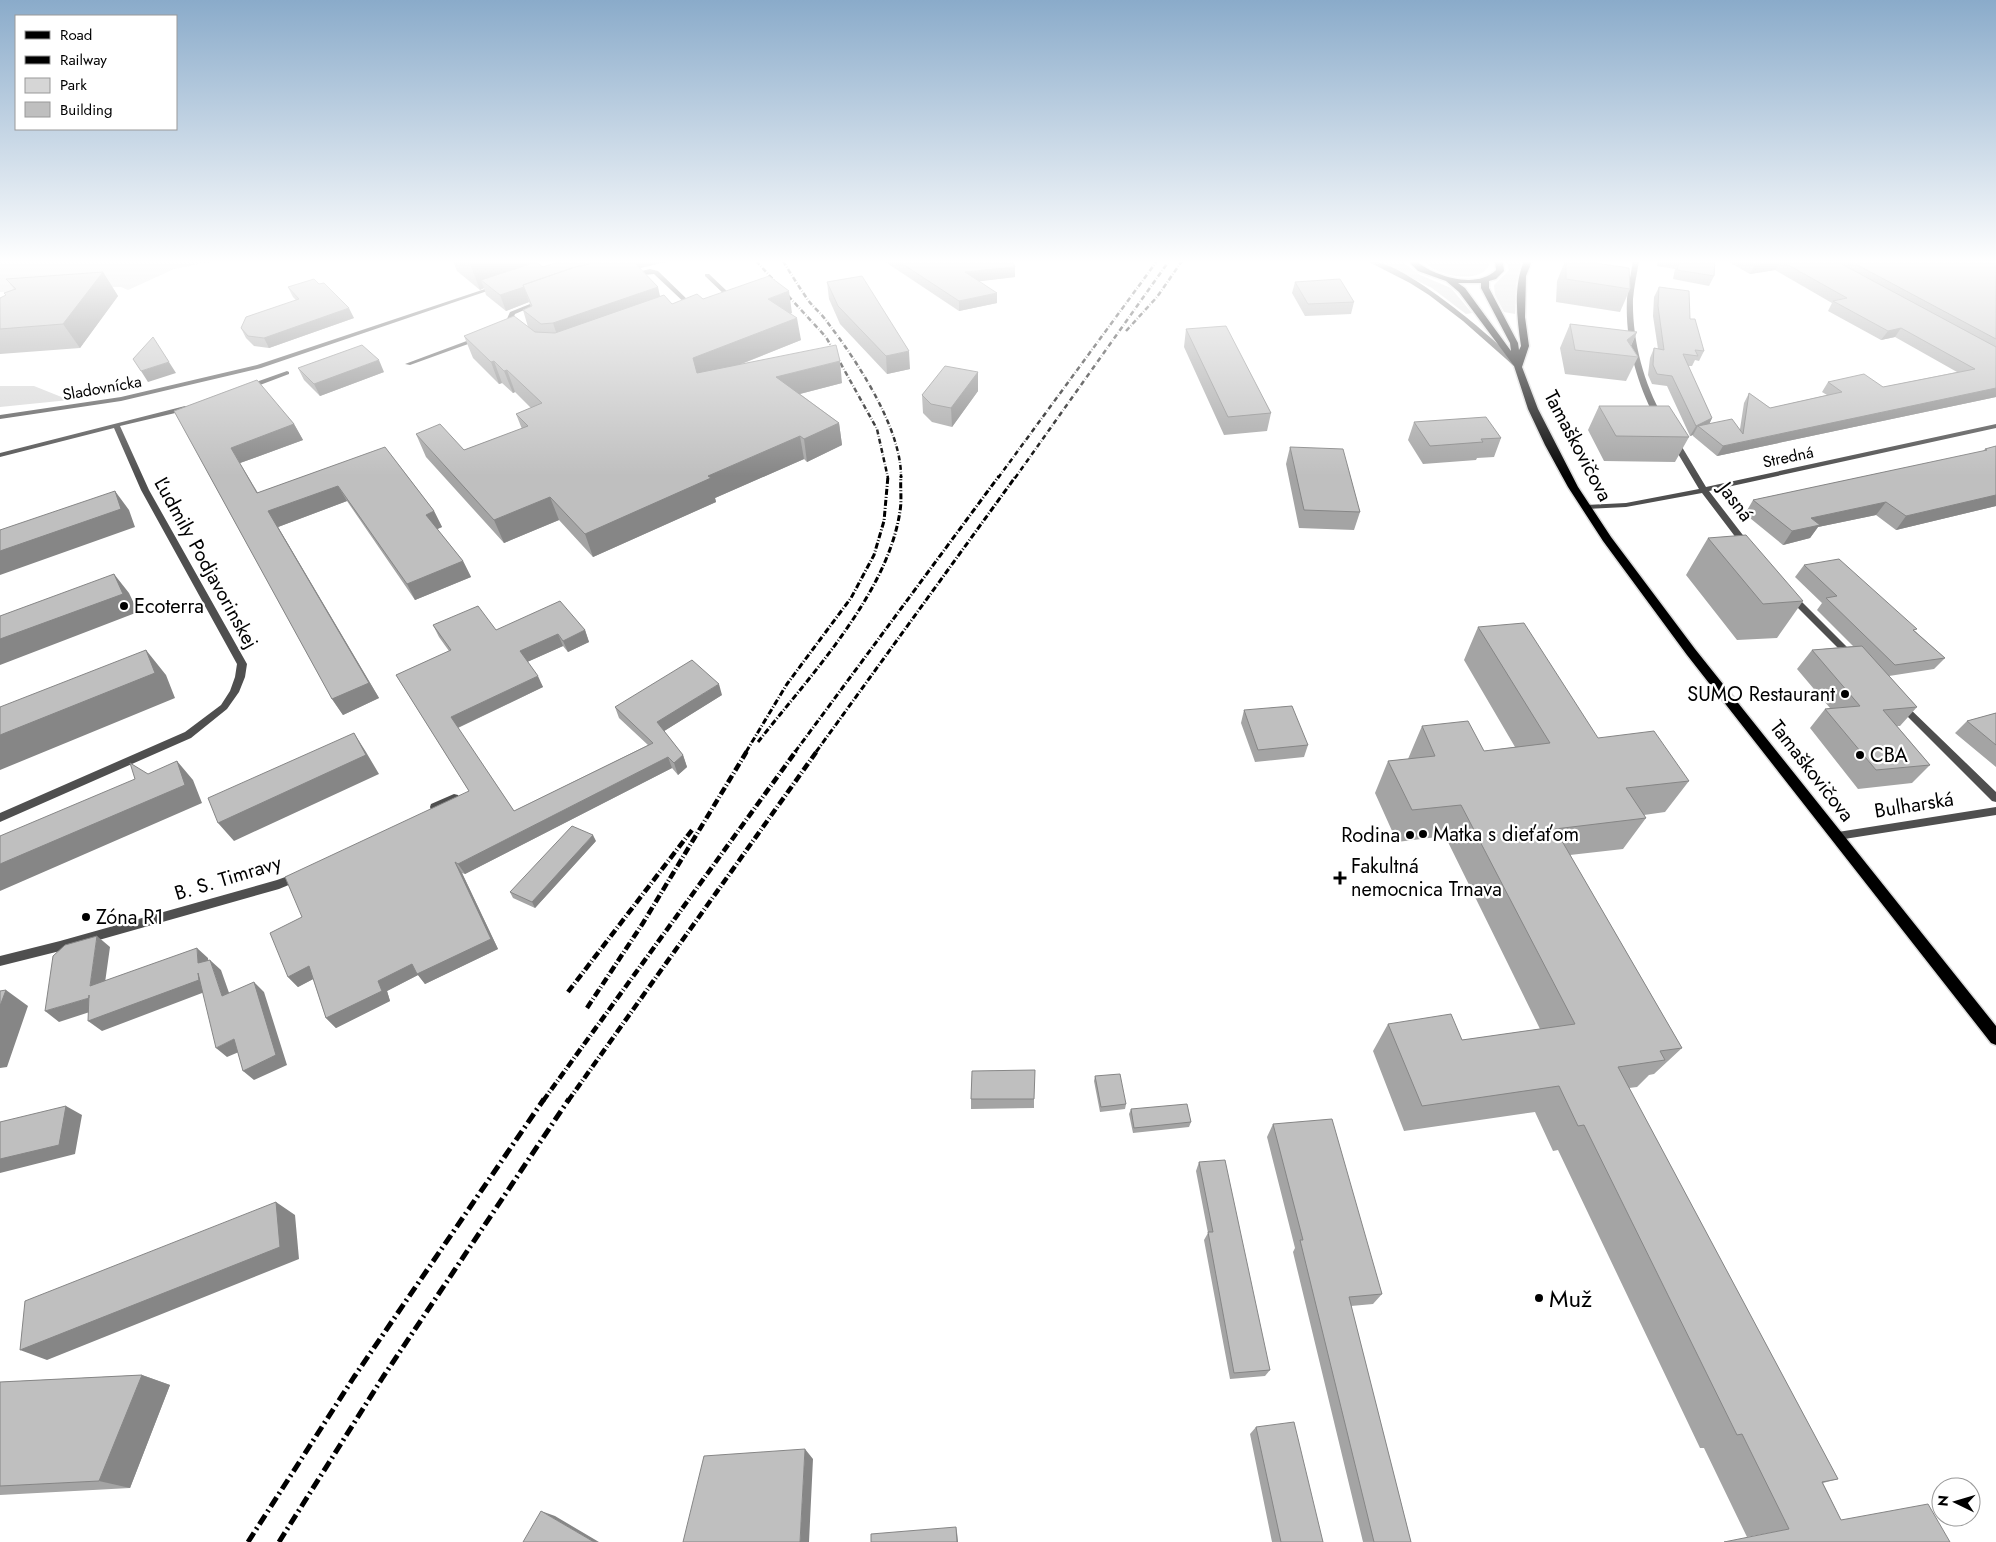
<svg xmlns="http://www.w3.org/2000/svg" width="1996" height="1542" viewBox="0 0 1996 1542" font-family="Jost,sans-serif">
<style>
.green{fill:#d6d6d6}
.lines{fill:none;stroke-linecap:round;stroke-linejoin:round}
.primary-casing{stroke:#dbdbdb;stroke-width:3}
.minor{fill:#4f4f4f;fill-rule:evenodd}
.tertiary{fill:#4f4f4f;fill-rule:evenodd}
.primary{fill:#000;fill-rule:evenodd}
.rail-far3{stroke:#000;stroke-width:2.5;stroke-dasharray:5 2 0.5 2;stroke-linecap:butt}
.rail-far2{stroke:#000;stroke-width:3;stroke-dasharray:6 2 1 2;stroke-linecap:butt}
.rail-far1{stroke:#000;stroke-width:4.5;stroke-dasharray:8 2.5 1 2.5;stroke-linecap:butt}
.rail{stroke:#000;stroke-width:5;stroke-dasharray:11 4 2 4;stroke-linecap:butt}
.wall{fill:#a4a4a4}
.shaded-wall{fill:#868686}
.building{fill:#bfbfbf;stroke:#868686}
.poi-dot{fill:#000;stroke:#fff;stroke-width:2}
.labels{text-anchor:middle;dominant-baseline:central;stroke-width:4.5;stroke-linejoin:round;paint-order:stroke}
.far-street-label{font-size:16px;fill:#000;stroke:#fff}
.street-label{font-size:20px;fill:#000;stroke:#fff}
.poi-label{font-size:20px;fill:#000;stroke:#fff;text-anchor:start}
.near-poi-label{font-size:24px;fill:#000;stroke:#fff;text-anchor:start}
</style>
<rect width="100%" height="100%" fill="#fff"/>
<path class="green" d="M0 261H214L174 269 128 290 121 287H111L0 292Z
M1377 261H1401L1420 275 1451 288 1472 313 1466 314 1432 288Z
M1424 261H1487L1489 265C1481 285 1434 276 1424 261Z
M1506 261H1522L1516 285 1515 314 1504 312 1495 295 1494 285 1509 270Z
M0 386H34L69 400 0 407Z"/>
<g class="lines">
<defs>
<path id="primary" d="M1408 261H1416C1434 276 1476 290 1496 270L1495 261H1503L1504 271 1496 279 1489 281V288L1518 343 1519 350 1521 346C1517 318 1513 287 1524 261H1532L1526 276 1525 317 1529 346 1522 367 1538 409 1578 487 1611 537 1695 649 1996 1026V1045L1991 1043 1687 655 1603 541 1568 487 1545 445 1528 409 1514 366 1459 292 1446 281 1418 271ZM1458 283H1481V288L1510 343 1511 351 1465 288Z"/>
</defs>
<use href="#primary" class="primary-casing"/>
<path class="minor" d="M1633 261H1639C1637 274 1634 286 1633 299 1632 339 1643 382 1663 417L1659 419 1655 417C1636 382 1625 339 1627 299 1628 286 1631 274 1633 261Z
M650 269 658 271 692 304V306H688L654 274 632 276 629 274Z
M705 274H709L730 294V296H726L705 276Z
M540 300 545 301 515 314 512 321 518 328 513 329 506 321 510 312Z
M480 336 483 338 482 339 410 365 405 364Z
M287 371 289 372V374L249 389 242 387Z
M185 406 189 408 188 410 120 426 149 490 247 664 245 677 239 692 227 709 191 738 0 822V813L185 732 221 705 230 691 235 677 237 664 141 490 114 428 0 457V453Z
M1996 424V428L1709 491 1749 543 1750 545 1746 548 1743 547 1702 493 1626 507 1586 509 1582 507 1586 505 1626 503 1699 489 1671 442 1675 440 1679 442 1706 487Z
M1792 594 1795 595 1856 656 1854 658H1848L1789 599 1788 597Z
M1902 703 1905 704 1996 792V802L1992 801 1897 706 1899 704Z
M454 794 458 795 459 798 458 801 439 810H431L430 807 431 804Z
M1996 807V815L1838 840 1834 839 1833 836 1834 833 1838 832Z
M299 872 303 873 304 876 303 879 279 889 60 951 0 966V956L60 941 277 880Z"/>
<path class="tertiary" d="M1367 261C1399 257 1497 340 1519 365L1514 366 1463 321 1429 295 1410 283Z
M494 286 499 287 261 368 121 401 0 419V415L121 397 257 365Z"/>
<use href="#primary" class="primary"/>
<path class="rail-far3" d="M756 261 826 337 877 429 888 478
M783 261C791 274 799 287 808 300 814 308 822 314 828 323 857 361 902 429 901 478
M1126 331 1157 297 1182 261
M998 478 1157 261
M1015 478 1169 261"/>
<path class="rail-far2" d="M758 742C808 678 888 594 900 511 902 500 900 488 901 476
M746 752 787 684 851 598 874 555 884 521 888 476
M795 752 999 476
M816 752 1016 476"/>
<path class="rail-far1" d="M568 992 692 830
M587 1008 643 923 747 751
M543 1101 796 751
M568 1101 817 751"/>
<path class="rail" d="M248 1542 354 1377 544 1099
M279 1542 383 1377 569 1099"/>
</g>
<path class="wall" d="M453 261H530L531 263 543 267 561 261H669L640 268 660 296 672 304 703 299 792 313H790L801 340 739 365 842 383 800 394 839 423 842 445 807 462 804 459 715 498 716 502 593 557 559 520 504 543 426 457 416 434 464 450 522 429 516 414 531 408 515 392 513 393 502 383 499 384 473 358 464 336 528 327 523 310 531 307 529 302 506 311 486 295 484 288 480 290 457 271Z
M884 261H1012L1015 267V277L979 281 997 303 959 311Z
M1565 261H1582L1630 289 1620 312 1556 302 1557 281Z
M1657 261H1715L1714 276 1709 286 1673 279 1675 269 1657 266Z
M1727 261H1996V397L1717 456 1693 436V435L1690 436 1667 386 1652 384 1648 375 1650 358 1654 348 1658 349 1653 316 1654 297 1659 287 1690 319 1704 351 1699 361 1695 360 1692 366H1688L1712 418 1709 424 1740 429 1744 403 1749 393 1770 408 1827 395 1822 392 1828 382 1883 387 1957 372 1895 337 1881 340 1828 311 1832 303 1775 270 1750 274Z
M103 272 118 296 80 348 0 354V298L6 296 4 293 14 289 6 279Z
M827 282 910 369 887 374 840 324 829 299Z
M1295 282 1354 302 1351 314 1305 316 1292 293Z
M288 287 354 318 269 348 254 346 246 338 241 328 296 300 293 297Z
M1570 324 1637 332 1631 346 1638 357 1626 381 1565 374 1560 348Z
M1186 329 1271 413 1267 431 1224 435 1184 347Z
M298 368 384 372 320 396 304 380Z
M978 372V391L952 427 932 422 923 413 922 395Z
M1599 406 1689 437 1675 462 1604 461 1588 430Z
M174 411 294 424 303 440 240 463 258 493 385 447 434 511 442 527 437 529 463 561 471 577 415 600 347 501 278 527 379 698 343 715 332 699Z
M1414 422 1501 438 1494 457 1477 458 1476 460 1423 464 1408 440Z
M1996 446V506L1896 530 1876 515 1818 527 1810 538 1783 545 1745 514 1753 500 1983 451 1985 449Z
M1290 447 1360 512 1354 530 1299 528 1286 464Z
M1708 538 1803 601 1777 638 1737 640 1686 575Z
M1804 565 1915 631 1945 658 1934 669 1889 676 1917 707 1900 726H1897L1930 765 1912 783 1858 789 1810 728 1825 709 1830 708 1797 669 1812 650 1853 646 1817 610 1822 603 1795 577Z
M433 625 496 630H585L589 642 568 652 563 646 527 662 543 687 458 728 514 811 648 745 619 718 615 707 722 695 664 731 683 755 687 767 678 775 672 768 465 874 462 873 498 949 425 984 418 975 387 991 390 1001 336 1028 326 1018 313 979 298 987 288 977 302 917 469 791 396 675 449 651 439 637Z
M1478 627 1598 738 1689 781 1665 812 1644 815 1646 818 1623 849 1570 855 1682 1048 1654 1074 1649 1075 1637 1087 1629 1088 1838 1479 1823 1483 1841 1520 1747 1537 1704 1448H1700L1558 1150 1553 1151 1535 1112 1404 1131 1373 1051 1388 1024 1462 1040 1540 1029 1445 836 1397 842 1375 793 1388 761 1408 759 1422 726 1484 751 1515 747 1464 660Z
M1244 710 1308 745 1304 757 1255 762 1241 723Z
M1996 713V767L1955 733 1967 721Z
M596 841 535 908 513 898 510 892Z
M1095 1076 1126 1104 1125 1109 1100 1112 1094 1081Z
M971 1099H1034V1108L971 1109Z
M1131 1109 1191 1122 1189 1127 1133 1133 1129 1114Z
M1273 1124 1382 1294 1373 1304 1351 1306 1411 1542H1363L1293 1252 1295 1248 1267 1137Z
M1199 1162 1270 1370 1265 1376 1230 1379 1204 1240 1208 1233 1196 1171Z
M142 1375 170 1385 130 1488 0 1495V1382Z
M1256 1427 1323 1542H1272L1250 1434Z"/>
<path class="shaded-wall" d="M469 261H530L534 272 481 280 484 288 480 290Z
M607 261H669L576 284Z
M1780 261 1775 270 1750 274 1755 265Z
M1015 267V277L966 283 965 272Z
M103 272 118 296 80 348 63 324Z
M524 287 529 302 506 311 500 295Z
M658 287 663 310 561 347 553 323Z
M789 291 792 313 772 320 768 299Z
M997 293V303L959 311V301Z
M349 308 354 318 269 348 264 338Z
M797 318 801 340 698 381 693 358Z
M1901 328 1895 337 1881 340 1888 331Z
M1637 332 1626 356 1627 340Z
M909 351 910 369 887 374 886 356Z
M379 360 384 372 320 396 314 384Z
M494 361 502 383 499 384 491 362Z
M840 361 842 383 780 399 776 377Z
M169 362 176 373 148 382 141 371Z
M507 370 515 392 513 393 504 371Z
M978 372V391L952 427 951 408Z
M1996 388V397L1717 456 1723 446Z
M1712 418 1707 429 1698 426 1693 435 1690 436 1696 426Z
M839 423 842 445 807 462 804 439Z
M294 424 303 440 240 463 231 448Z
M800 436 804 459 715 498 716 502 593 557 585 534 708 476Z
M338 486 347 501 278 527 379 698 343 715 332 699 268 511Z
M115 491 129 510 135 527 0 575V551Z
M1996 495V506L1896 530 1906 516Z
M550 497 559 520 504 543 494 520Z
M1886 502 1876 515 1818 527 1810 538 1783 545 1792 531 1811 518Z
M434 511 442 527 433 531 426 515Z
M463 561 471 577 415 600 407 584Z
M114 574 129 593 138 612 0 665V639Z
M585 630 589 642 568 652 563 641Z
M558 634 563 646 525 663 520 651Z
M146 650 166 675 175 698 0 770V735Z
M538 676 543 687 457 728 451 717Z
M719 684 722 695 661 733 657 722Z
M354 733 366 752 379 774 234 841 218 823Z
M683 755 687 767 678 775 674 763Z
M668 757 672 768 465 874 458 864Z
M177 761 193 780 202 803 0 891V864Z
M593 835 596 841 535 908 532 902Z
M455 862 462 873 498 949 425 984 418 975 387 991 390 1001 336 1028 326 1018 378 981Z
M97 936 110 947 103 997 90 986Z
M197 948 208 958 209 974 198 963Z
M210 960 221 970 234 1007 222 996Z
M309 966 319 976 298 987 288 977Z
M198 973 210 990 102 1031 88 1021Z
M254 982 264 992 287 1065 254 1080 243 1071Z
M6 990 28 1006 7 1067 0 1068V993Z
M89 998 102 1008 59 1022 45 1011Z
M234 1039 246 1049 227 1057 216 1048Z
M66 1106 82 1115 75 1154 0 1173V1159Z
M276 1202 295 1215 299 1259 47 1360 20 1350Z
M142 1375 170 1385 130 1488 99 1481Z
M805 1449 813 1459 809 1542H800Z
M541 1511 555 1516 599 1542H594Z
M956 1527 957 1532 958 1542H957Z"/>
<path class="building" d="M561 261H603L575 267 523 285 524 287 500 295 481 280 536 262 543 267Z
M603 261H633L658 287 553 323 541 324 523 310 532 306 523 285 575 267Z
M898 261H1012L1015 267 965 272 997 293 959 301Z
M1566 261H1582L1629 268 1630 289 1566 279Z
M1679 261H1715L1714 276 1677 270Z
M1748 261H1778L1755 265Z
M1781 261H1836L1996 347V388L1723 446 1698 426 1732 419 1743 434 1749 393 1770 408 1842 392 1828 382 1864 374 1883 387 1975 369 1901 328 1888 331 1833 301 1847 298Z
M1850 261H1996V339Z
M103 272 63 324 0 329V298L6 295 4 293 16 289 6 279Z
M769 276 789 291 768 299 797 318 693 358 697 373 836 345 840 361 776 377 839 423 804 439 800 436 708 476 711 478 585 534 550 497 494 520 416 434 440 424 464 450 528 426 516 414 542 403 507 370 504 371 494 361 491 362 464 336 514 316 535 332 555 333 664 295 672 304 697 294 703 299Z
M862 276 909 351 886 356 838 306 827 282Z
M314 279 319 284 324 283 349 308 264 338 248 336 241 328 246 317 299 299 288 287Z
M1340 279 1354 302 1308 304 1295 282Z
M1659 287 1689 291 1690 319H1695L1704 351 1695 350 1698 356 1683 354 1712 418 1696 426 1672 376 1657 374 1653 365 1654 348 1664 350 1658 306Z
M1570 324 1637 332 1627 340 1638 357 1575 350Z
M1226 326 1271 413 1228 417 1186 329Z
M153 337 169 362 141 371 133 359Z
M362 345 379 360 314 384 298 368Z
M945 366 978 372 951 408 931 404 922 395Z
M257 380 294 424 231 448 257 493 385 447 434 511 426 515 463 561 407 584 338 486 268 511 369 683 332 699 174 411Z
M1599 406H1669L1689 437 1616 436Z
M1486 417 1501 438 1481 439 1483 442 1430 446 1414 422Z
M1996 446V495L1906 516 1886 502 1811 518 1820 525 1792 531 1753 500 1987 450 1985 449Z
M1290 447 1343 449 1360 512 1304 510Z
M115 491 121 509 0 551V530Z
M1746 535 1803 601 1763 604 1708 538Z
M1839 559 1917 629 1913 630 1945 658 1895 665 1826 598 1837 596 1804 565Z
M114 574 123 594 0 639V616Z
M560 601 585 630 563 641 558 634 520 651 538 676 451 717 514 811 653 743 615 707 692 660 719 684 657 722 683 755 674 763 668 757 458 864 455 862 491 939 417 974 412 964 378 981 382 991 326 1018 309 966 288 977 270 933 302 917 285 877 469 791 396 675 451 650 433 625 478 606 496 630Z
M1524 623 1598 738 1654 731 1689 781 1626 788 1646 818 1555 829 1682 1048 1660 1051 1665 1060 1618 1067 1838 1479 1822 1482 1841 1520 1928 1504 1950 1542H1724L1789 1529 1742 1434 1737 1435 1584 1125 1578 1126 1559 1086 1422 1106 1388 1024 1451 1014 1462 1040 1575 1024 1461 805 1412 810 1388 761 1435 756 1422 726 1468 721 1484 751 1550 743 1478 627Z
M1862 646 1917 707 1883 710 1930 765 1876 770 1825 709 1860 706 1812 650Z
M146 650 155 673 0 735V707Z
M1292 706 1308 745 1258 750 1244 710Z
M1996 713V745L1967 721Z
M354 733 366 755 218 823 208 798Z
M177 761 185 785 0 864V836L135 779 130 763 148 774Z
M572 826 593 835 532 902 510 892Z
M97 936 90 986 197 948 198 963 210 960 222 996 254 982 276 1055 243 1071 234 1039 216 1048 198 973 199 980 88 1021 89 995V998L45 1011 53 956 65 945Z
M6 990 0 1006V991Z
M1035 1070 1034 1099H971L972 1071Z
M1120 1074 1126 1104 1101 1107 1095 1076Z
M1187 1104 1191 1122 1134 1128 1131 1109Z
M66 1106 59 1145 0 1159V1122Z
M1332 1119 1382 1294 1349 1297 1411 1542H1374L1300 1240H1303L1273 1124Z
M1225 1160 1270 1370 1234 1373 1208 1232H1213L1199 1162Z
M276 1202 280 1247 20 1350 25 1301Z
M142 1375 99 1481 0 1486V1382Z
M1294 1422 1323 1542H1281L1256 1427Z
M805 1449 800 1542H683L704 1456Z
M541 1511 594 1542H523Z
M956 1527 957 1542H871V1534Z"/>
<linearGradient id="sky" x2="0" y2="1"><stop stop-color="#8aabca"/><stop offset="0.55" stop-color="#fff"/><stop offset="1" stop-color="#fff" stop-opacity="0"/></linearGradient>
<rect width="1996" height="476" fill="url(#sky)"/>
<g class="poi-dot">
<circle cx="124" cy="606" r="5"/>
<circle cx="1845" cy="694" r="5"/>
<circle cx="1860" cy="755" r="5"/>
<circle cx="1423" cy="834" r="5"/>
<circle cx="1410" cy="835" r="5"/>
<path d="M1337.5 870.5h5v5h5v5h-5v5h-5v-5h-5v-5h5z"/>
<circle cx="86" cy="917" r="5"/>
<circle cx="1539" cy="1298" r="5"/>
</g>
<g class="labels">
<g class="far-street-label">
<text transform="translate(102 388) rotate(-10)">Sladovnícka</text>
<text transform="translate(1788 457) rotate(-12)">Stredná</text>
</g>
<g class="street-label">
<text transform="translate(1578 446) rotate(62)">Tamaškovičova</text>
<text transform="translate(1736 502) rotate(53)">Jasná</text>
<text transform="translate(206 563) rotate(61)">Ľudmily Podjavorinskej</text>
<text transform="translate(1812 771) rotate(52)">Tamaškovičova</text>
<text transform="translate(1914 805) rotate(-9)">Bulharská</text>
<text transform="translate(228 878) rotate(-17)">B. S. Timravy</text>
</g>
<g class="poi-label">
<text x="134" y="606">Ecoterra</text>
<text x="1835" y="694" text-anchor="end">SUMO Restaurant</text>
<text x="1870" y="755">CBA</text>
<text x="1433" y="834">Matka s dieťaťom</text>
<text x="1400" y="835" text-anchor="end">Rodina</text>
<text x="1351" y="866">Fakultná<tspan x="1351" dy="23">nemocnica Trnava</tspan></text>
<text x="96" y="917">Zóna R1</text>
</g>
<g class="near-poi-label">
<text x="1549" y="1298">Muž</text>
</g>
</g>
<rect x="15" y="15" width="162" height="115" fill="#ffffff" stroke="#999999"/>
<rect x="25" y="31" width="25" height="8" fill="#000000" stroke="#999999"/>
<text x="60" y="40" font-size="15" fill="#000000">Road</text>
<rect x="25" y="56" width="25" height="8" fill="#000000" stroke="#999999"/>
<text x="60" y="65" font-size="15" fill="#000000">Railway</text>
<rect x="25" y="78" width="25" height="15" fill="#d6d6d6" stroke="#999999"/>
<text x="60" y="90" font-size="15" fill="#000000">Park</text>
<rect x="25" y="102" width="25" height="15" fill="#bfbfbf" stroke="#999999"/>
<text x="60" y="115" font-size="15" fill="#000000">Building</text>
<g transform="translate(1956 1502) rotate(275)"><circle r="24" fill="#ffffff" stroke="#999999"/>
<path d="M0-4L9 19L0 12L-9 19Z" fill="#000000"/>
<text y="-8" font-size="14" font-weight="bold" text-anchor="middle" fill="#000000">N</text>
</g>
</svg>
